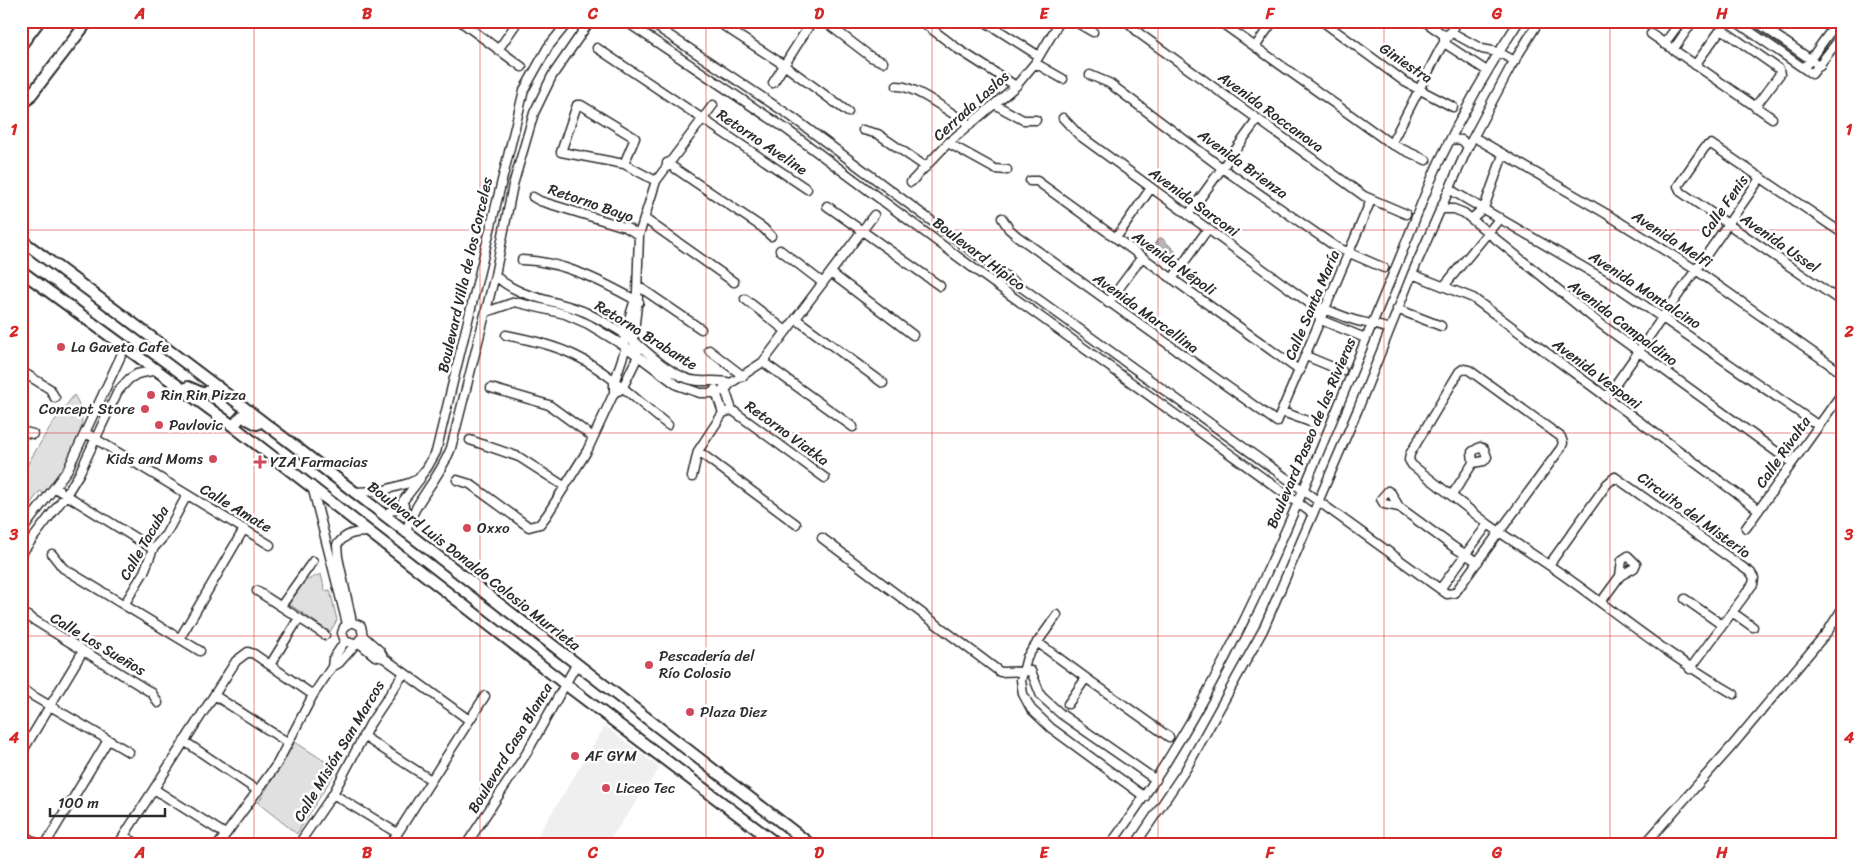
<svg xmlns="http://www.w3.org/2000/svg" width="1863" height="866" viewBox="0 0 1863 866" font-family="Sriracha,sans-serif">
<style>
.built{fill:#efefef}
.green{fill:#e0e0e0;stroke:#868686}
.water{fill:#b6b6b6;stroke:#7e7e7e}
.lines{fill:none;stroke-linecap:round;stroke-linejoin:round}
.minor-casing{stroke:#2b2b2b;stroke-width:11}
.major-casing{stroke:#2b2b2b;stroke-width:14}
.minor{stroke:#fff;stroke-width:8}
.major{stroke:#fff;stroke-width:10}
.grid{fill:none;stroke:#d62828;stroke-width:1;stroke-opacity:0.55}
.poi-dot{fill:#d1495b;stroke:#fff;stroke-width:2}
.labels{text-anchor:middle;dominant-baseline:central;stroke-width:5;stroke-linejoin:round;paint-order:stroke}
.street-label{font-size:15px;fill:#2b2b2b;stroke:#fff}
.poi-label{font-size:15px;fill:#2b2b2b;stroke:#fff;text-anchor:start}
.neatline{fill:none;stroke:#d62828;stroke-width:2}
.grid-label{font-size:16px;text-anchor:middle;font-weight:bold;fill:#d62828}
</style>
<rect width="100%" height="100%" fill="#fff"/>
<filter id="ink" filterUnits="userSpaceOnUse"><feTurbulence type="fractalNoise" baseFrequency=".02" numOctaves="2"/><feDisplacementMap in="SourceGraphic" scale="10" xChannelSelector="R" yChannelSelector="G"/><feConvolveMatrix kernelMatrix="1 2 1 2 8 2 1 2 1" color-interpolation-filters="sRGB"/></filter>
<g filter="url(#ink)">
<path class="built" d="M605 726 660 768 606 845H532Z"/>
<path class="green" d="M74 395C97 429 64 466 46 495L40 491 21 516V475L50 427Z
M321 574 325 591 330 590 337 620 330 632 289 604 305 581Z
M295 742 337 769 297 834 258 803Z"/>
<path class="water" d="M1159 238H1162L1176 252 1174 255 1154 244Z"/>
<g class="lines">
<defs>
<path id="minor" d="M460 21 522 67
M625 21 786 129 973 268 1313 514
M648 21 792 117 992 266 1447 594 1455 593C1490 544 1526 496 1561 448L1563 443 1561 437 1469 370 1463 369 1459 372 1410 454 1409 460 1412 465 1488 524C1517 545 1548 563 1577 585 1629 623 1678 662 1734 694
M716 21 784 65 848 112
M824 21 871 57 883 62
M921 21 958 49 1016 86
M984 21 1039 56
M1074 21 1093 32
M1127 21 1140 34 1364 196 1406 214
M1219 21 1391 144 1440 49 1458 21
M1322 21 1405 82 1453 107
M1424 21 1444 35V43L1487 71
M1735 21 1812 74 1842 36
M1755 21 1820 66
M1811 21 1813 22
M1448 34 1451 32 1482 49 1498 52 1515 61
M1651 34 1772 118
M1664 44 1681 21
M1255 47 1273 21
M597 48 807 189
M498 50 518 21
M1673 50 1693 21
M1035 63 1063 79
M1695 65 1719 32 1723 30 1779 69 1780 74 1755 107
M1804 68 1838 21
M1090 75 1109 83 1222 168 1336 247 1384 268
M773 83 812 21
M897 86C915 85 953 115 970 125
M996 105 1023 120H1036
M1063 118 1079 135 1312 305 1321 320 1365 338
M863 130 878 134 926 167
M1451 139 1462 140 1468 147
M1479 140 1605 213 1696 270 1842 373
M948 143 995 169 1007 170
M1391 144 1426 160
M667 163 763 228 771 236
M624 164 635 138 581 105H577L561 152 624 164 656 181
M1030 181H1037L1300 371
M911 182 948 143 1016 86 1035 63 1060 21
M1449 189 1619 288 1819 426
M533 197 540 201 625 227 639 235
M827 206 940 286
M1440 209H1454L1464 213 1598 322 1792 463
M1188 215 1257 120
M1002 218 1009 229 1017 236 1277 422 1371 200
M645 219 734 282
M1471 219 1484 208 1503 155
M1842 233 1711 144 1705 147 1678 186 1681 192 1842 302
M1116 238 1151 188
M780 250 823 283
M522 260C563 261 603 282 639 302
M831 273 913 335
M1412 274 1473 298 1759 510
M495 275C518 299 555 299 585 312 599 319 623 331 634 341 650 354 664 369 683 377 699 385 715 378 731 383
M1172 279 1208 229
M638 286 701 329
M1444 286 1500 218
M745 299 786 331
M1108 303 1142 257
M1312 305C1329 309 1345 319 1362 322 1371 324 1379 325 1389 329
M1397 309 1441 326
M486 312 515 302 565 314 588 324 626 347 677 385 700 393H716L725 390 731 383 763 362 874 215
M796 319 883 383
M506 335C530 340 554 345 576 356 609 372 638 402 668 425
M709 350 743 376
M1306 356 1342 371
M763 362 853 427
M21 371 50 389 55 398
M724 386 732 410
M491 388 549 405 593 437
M715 389 723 413
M618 391 622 389 638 356 633 340 638 297
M1606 398 1761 177
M732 410 825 478
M1283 412 1313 423
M21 431 33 434
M86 433 270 545
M470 440 519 457 564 486
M698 451 796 524
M692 477 698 451 723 413 732 410
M457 480 470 484 529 527 540 524 547 515 587 451 614 393V383L626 347 624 335 637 293 639 235 656 181 713 105
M312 486 347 624
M55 488 153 549
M354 492 381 491 409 483 418 479 427 468 436 452 524 90 548 47 569 21
M1452 495 1473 463 1472 452 1480 447 1484 449 1487 457 1484 461 1473 463
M1399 507 1391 493 1388 491 1381 499 1384 504 1399 507 1455 548 1478 562
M384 515 403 504
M411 516 405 511 403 501 420 479
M1746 528 1842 393
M21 532 68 469 125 347
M406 533C413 502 439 480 451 448L495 275 513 185 534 113 552 76 590 21
M822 538 1000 672 1031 671 1041 696 1061 714 1156 780
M21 554 66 495 79 474 118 391 129 379 137 374 157 370
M52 554 63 568 200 651
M1549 565 1607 484 1615 477 1751 573 1754 578 1753 584 1690 669
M1440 589 1488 524
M257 591 325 635
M1685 599 1722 625
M1601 602 1620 576 1634 568 1636 564 1628 556 1622 560 1620 576
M124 605 144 572 153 549 166 534 187 495
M281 606 313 561
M21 612 152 693 158 703
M1732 612 1753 627
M1057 615 1027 657 1021 680 1023 694 1031 709 1051 728 1145 797
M352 622 338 557 337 545C346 533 354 532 369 532
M363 636 380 651 384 658 469 720
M180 638 244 529
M1037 642 1086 678 1068 704
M359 643 375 656 384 658
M270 665 299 618
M332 667 339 663 363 636 361 626 352 622 344 627 342 633 345 641 354 644
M1086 678 1169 737
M21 689 129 752
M214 695 287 742
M363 736 431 780
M184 741 258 791
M21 754 83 651
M154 789 225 834
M333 794 397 833
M759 830 760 845
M21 834 39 845
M124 836 139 845
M45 845 108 740
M118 845 236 661 248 652 254 654 313 695
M218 845 277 764 313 695 332 667 333 659 345 641
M298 845 333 794 370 724 404 673
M390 845 485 696
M466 845 526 754 576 665
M1110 845C1239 672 1310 470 1393 274 1409 237 1422 199 1439 162 1462 114 1489 66 1519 21
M1135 845 1186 769 1263 630 1358 409 1412 274 1468 147 1510 68 1539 21
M1644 845 1732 746 1828 631 1842 609"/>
<path id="major" d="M21 45 39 21
M21 108 88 21
M21 240C288 437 548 643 811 845
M21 271 233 426 565 684 778 845
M188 387 204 394 217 386
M233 426 242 416 257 424"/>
</defs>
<use href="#minor" class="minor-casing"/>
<use href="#major" class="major-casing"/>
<use href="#minor" class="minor"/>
<use href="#major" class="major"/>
</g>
</g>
<path class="grid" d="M254 21V845M480 21V845M706 21V845M932 21V845M1158 21V845M1384 21V845M1610 21V845M21 230H1842M21 433H1842M21 636H1842"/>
<g class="poi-dot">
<circle cx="61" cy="347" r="5"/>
<circle cx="151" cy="395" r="5"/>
<circle cx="145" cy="409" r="5"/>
<circle cx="159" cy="425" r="5"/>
<circle cx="213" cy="459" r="5"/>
<path d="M257.5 454.5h5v5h5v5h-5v5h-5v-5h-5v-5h5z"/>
<circle cx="467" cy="528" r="5"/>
<circle cx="649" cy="665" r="5"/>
<circle cx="690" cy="712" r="5"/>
<circle cx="575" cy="756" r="5"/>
<circle cx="606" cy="788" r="5"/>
</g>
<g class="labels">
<g class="street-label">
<text transform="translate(1406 63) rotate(34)">Giniestra</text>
<text transform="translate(971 106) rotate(-42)">Cerrada Laslos</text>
<text transform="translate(1271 112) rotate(36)">Avenida Roccanova</text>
<text transform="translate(762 142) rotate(34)">Retorno Aveline</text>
<text transform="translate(1243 164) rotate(36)">Avenida Brienza</text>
<text transform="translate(1194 202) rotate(36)">Avenida Sarconi</text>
<text transform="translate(591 203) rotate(19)">Retorno Bayo</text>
<text transform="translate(1724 206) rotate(-55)">Calle Fenis</text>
<text transform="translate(1672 239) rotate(33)">Avenida Melfi</text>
<text transform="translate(1780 243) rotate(35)">Avenida Ussel</text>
<text transform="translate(979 254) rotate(37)">Boulevard Hípico</text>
<text transform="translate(1174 263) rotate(36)">Avenida Népoli</text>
<text transform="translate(465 275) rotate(-77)">Boulevard Villa de los Corceles</text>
<text transform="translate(1645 290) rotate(33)">Avenida Montalcino</text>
<text transform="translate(1312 305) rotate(-67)">Calle Santa María</text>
<text transform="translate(1146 313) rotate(36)">Avenida Marcellina</text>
<text transform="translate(1623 323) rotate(37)">Avenida Campaldino</text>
<text transform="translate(646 335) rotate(32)">Retorno Brabante</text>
<text transform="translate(1597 374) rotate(37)">Avenida Vesponi</text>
<text transform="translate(787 433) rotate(36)">Retorno Viatka</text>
<text transform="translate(1311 433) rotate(-67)">Boulevard Paseo de las Rivieras</text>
<text transform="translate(1783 452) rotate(-55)">Calle Rivalta</text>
<text transform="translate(236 508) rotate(31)">Calle Amate</text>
<text transform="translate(1694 515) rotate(36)">Circuito del Misterio</text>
<text transform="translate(144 543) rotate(-60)">Calle Tacuba</text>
<text transform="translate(474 566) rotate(38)">Boulevard Luis Donaldo Colosio Murrieta</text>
<text transform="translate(98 644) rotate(31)">Calle Los Sueños</text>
<text transform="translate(510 748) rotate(-59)">Boulevard Casa Blanca</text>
<text transform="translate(339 751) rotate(-59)">Calle Misión San Marcos</text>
</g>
<g class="poi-label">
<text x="71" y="347">La Gaveta Cafe</text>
<text x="161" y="395">Rin Rin Pizza</text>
<text x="135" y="409" text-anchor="end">Concept Store</text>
<text x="169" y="425">Pavlovic</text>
<text x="203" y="459" text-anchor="end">Kids and Moms</text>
<text x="270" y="462">YZA Farmacias</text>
<text x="477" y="528">Oxxo</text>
<text x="659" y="656">Pescadería del<tspan x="659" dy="17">Río Colosio</tspan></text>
<text x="700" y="712">Plaza Diez</text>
<text x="585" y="756">AF GYM</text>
<text x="616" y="788">Liceo Tec</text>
</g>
</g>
<rect width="1863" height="866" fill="none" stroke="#fff" stroke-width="55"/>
<path d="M50 808v8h115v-8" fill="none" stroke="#2b2b2b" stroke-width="2.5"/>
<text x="58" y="808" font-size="15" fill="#2b2b2b" stroke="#ffffff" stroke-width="4" paint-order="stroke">100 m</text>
<rect x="28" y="28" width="1808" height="810" class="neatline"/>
<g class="grid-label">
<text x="140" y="19">A</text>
<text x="367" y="19">B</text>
<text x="593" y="19">C</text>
<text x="819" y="19">D</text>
<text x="1044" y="19">E</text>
<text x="1270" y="19">F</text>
<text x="1497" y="19">G</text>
<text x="1722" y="19">H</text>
<text x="14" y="135">1</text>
<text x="1849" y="135">1</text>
<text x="14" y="337">2</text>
<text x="1849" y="337">2</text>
<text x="14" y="540">3</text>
<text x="1849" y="540">3</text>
<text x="14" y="743">4</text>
<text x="1849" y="743">4</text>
<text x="140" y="858">A</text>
<text x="367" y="858">B</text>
<text x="593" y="858">C</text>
<text x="819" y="858">D</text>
<text x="1044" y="858">E</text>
<text x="1270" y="858">F</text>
<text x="1497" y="858">G</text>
<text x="1722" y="858">H</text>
</g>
</svg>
